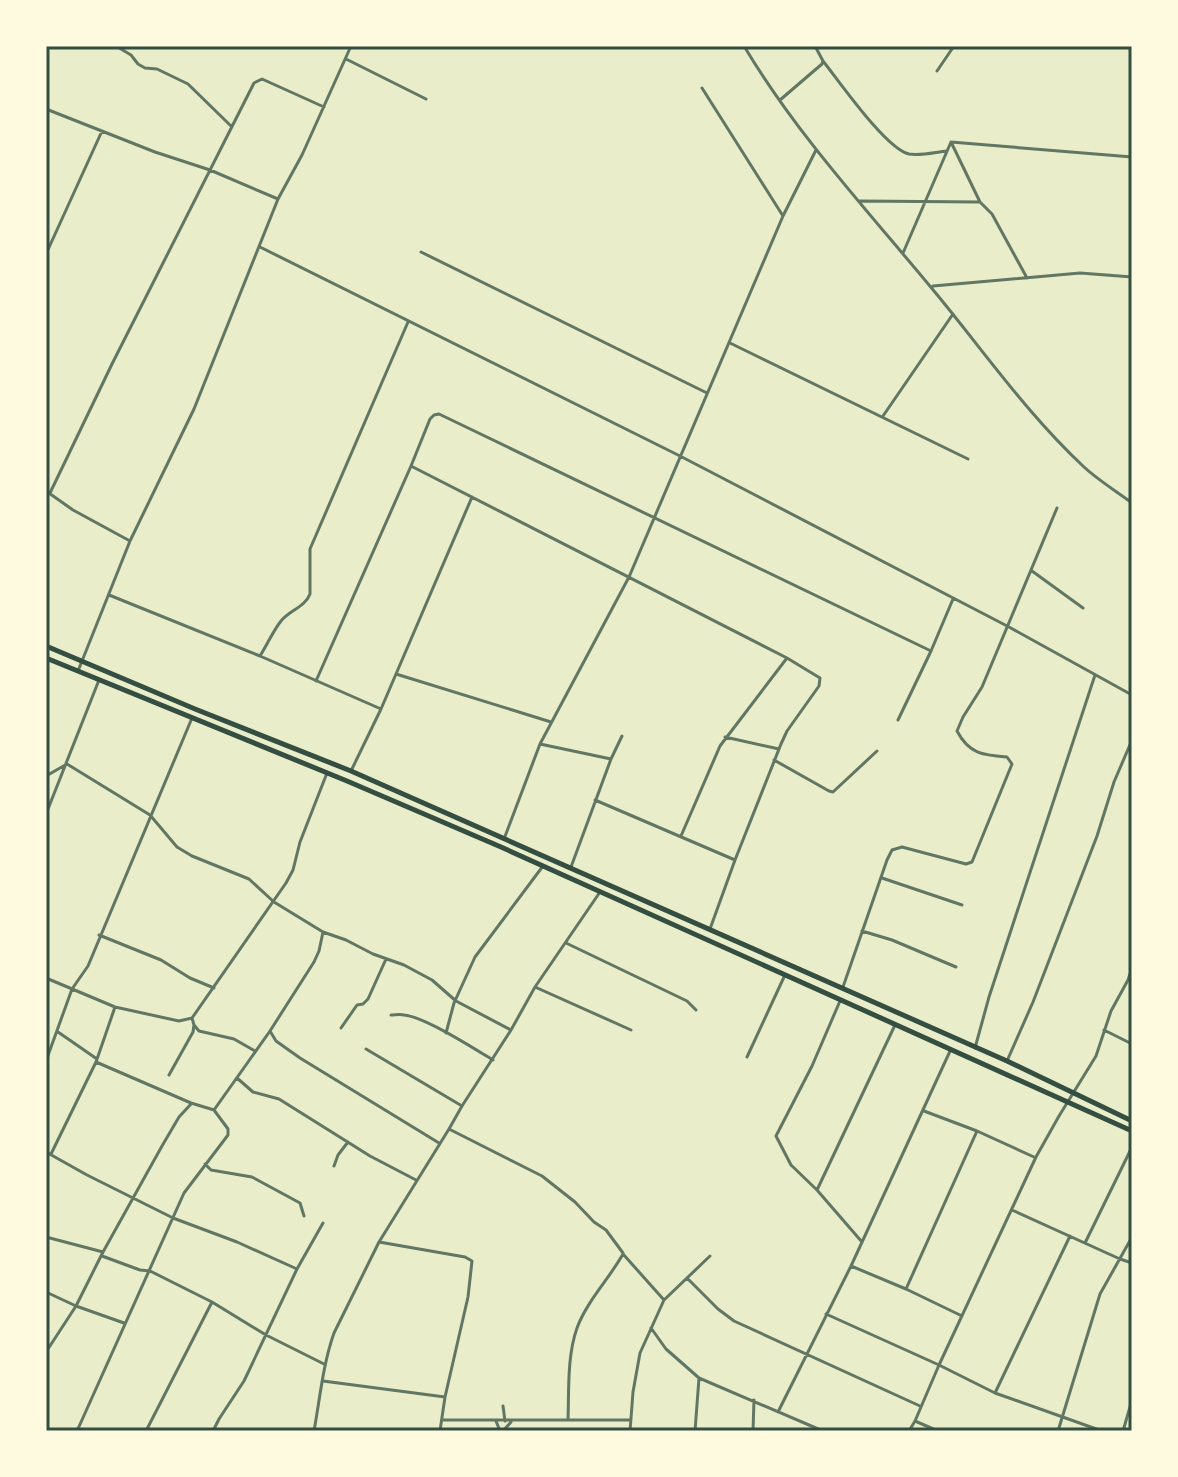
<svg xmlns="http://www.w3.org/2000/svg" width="1178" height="1477" viewBox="0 0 1178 1477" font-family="'Asap Condensed',sans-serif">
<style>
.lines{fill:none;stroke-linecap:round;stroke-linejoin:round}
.minor{stroke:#617663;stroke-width:3}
.primary{stroke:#344e41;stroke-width:5}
.neatline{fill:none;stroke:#344e41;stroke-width:3}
</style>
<rect width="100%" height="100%" fill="#e9edc9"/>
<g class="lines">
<path class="minor" d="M116 46 131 55 138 64 145 68 157 69 188 84 231 126
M744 46C797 135 868 211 934 291 983 350 1027 414 1084 467 1098 480 1116 491 1132 503
M346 59 426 99
M823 61C839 81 886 149 909 154 921 156 936 152 947 151
M937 71 954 46
M702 88 783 216
M780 100 822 64 823 61 815 46
M46 109 155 152 210 170 278 199
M951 142 1132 157
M951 142 980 202 992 214 1027 278
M859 201 979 202
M260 247 680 456 1009 627 1132 695
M421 252 707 393
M903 253 951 142
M46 254 102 131
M933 286 1080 273 1132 277
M730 343 968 459
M883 416 953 314
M411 466 787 658 820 678 819 686 787 731 781 744 735 860 710 929
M46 491 73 510 130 541
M50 493 112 364 254 83 262 79 324 107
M1032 571 1083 608
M109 595 260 656 381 709
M260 656C267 645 273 631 281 621 290 610 305 607 310 594V549L408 322
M78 671 130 541 194 409 278 199 302 155 351 46
M396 674 551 722
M316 681 411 466 430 419 434 415 439 414 931 651
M898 720 931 651 953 599
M725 737 779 749
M540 744 611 759 571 867
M611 759 622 736
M774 760 829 791 833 792 877 751
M351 771 381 709 472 497
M46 776 67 764 150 815 177 847 192 856 249 879 274 902 323 932 346 940 373 954 404 965 432 980 456 1001 511 1030
M595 800 735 860
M46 814 99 680
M681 836 720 746 787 658
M504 839 540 744 629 577 783 216 816 150
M882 878 962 905
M862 931 892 940 956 967
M99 935 161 960 190 978 214 988
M566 943 687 1001 696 1010
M46 978 115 1007 179 1021 192 1018 286 883 293 870 300 842 327 773
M535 987 631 1030
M843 987 887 860 892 850 902 847 966 864 972 862 1012 764 1007 757C983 755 969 754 957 731L963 717 982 687 1057 508
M840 1001 812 1066 776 1136 791 1165 817 1190 862 1242
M391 1015C395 1015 400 1014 404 1015 425 1017 473 1048 493 1060
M194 1025 199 1031 234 1039 255 1051
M341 1028 357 1005 363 1004 368 999 386 959
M1104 1030 1132 1044
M270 1031 276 1041 300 1058 439 1143
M58 1032 97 1059
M446 1033 454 1003 475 957 543 866
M975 1048 989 997 1095 675
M366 1049 462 1106
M747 1057 784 977
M46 1061 72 989 88 966 192 718
M1007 1061 1033 1002 1097 836 1114 782 1132 740
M169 1075 193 1032 194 1025 192 1018
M237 1078 253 1092 279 1099 370 1156 416 1180
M214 1110 270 1031 314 962 319 951 323 932
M924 1111 977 1131 1034 1157
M449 1129 542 1176 575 1202 594 1222 606 1230 623 1253
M46 1152 87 1175 173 1218 237 1242 297 1269
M51 1154 96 1062 115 1007
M205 1164 211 1170 252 1177 300 1203 304 1216
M334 1166 338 1155 348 1142
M817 1190 895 1025
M1012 1210 1120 1259 1132 1263
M46 1237 103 1252
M379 1242 465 1257 472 1261 468 1297 445 1397 440 1431
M1085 1243 1132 1147
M102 1256 140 1270 150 1271 212 1302 266 1335 324 1364
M851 1266 906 1289 962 1316
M687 1278 718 1309 734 1321 920 1406
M906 1289 977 1131
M46 1292 76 1306 124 1323
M826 1314 939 1365 995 1393 1102 1431
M651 1328 666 1349 699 1378 823 1431
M46 1352 76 1306 103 1252 162 1146 179 1117 191 1104
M323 1381 445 1397
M995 1393 1070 1236
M503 1406 505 1421
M778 1412 851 1266 951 1049
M442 1420H630
M568 1420C569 1391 567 1356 577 1328 587 1301 609 1279 623 1254L664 1300
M496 1421 500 1431
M915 1421 938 1431
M46 1428 53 1431
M77 1431 184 1193 228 1135V1129L214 1110 191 1103 96 1062
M146 1431 212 1302
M213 1431 219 1419 244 1381 297 1269 323 1223
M314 1431C320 1398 323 1364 334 1333L379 1242 449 1129 462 1106 511 1030 535 987 600 892
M503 1431 511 1422
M630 1431 633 1392 640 1353 664 1300 710 1256
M695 1431 699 1378
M753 1431 754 1400
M909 1431 915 1421 939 1365 1036 1157 1059 1116 1096 1056 1111 1011 1128 980 1132 968
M1058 1431 1100 1294 1132 1237
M1123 1431 1132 1400"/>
<path class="primary" d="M46 646 195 709 351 771 1007 1061 1132 1121
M46 658 347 781 501 847 1132 1131"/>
</g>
<rect width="1178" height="1477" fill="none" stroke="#fefae0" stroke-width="96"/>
<rect x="48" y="48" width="1082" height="1381" class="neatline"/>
</svg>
